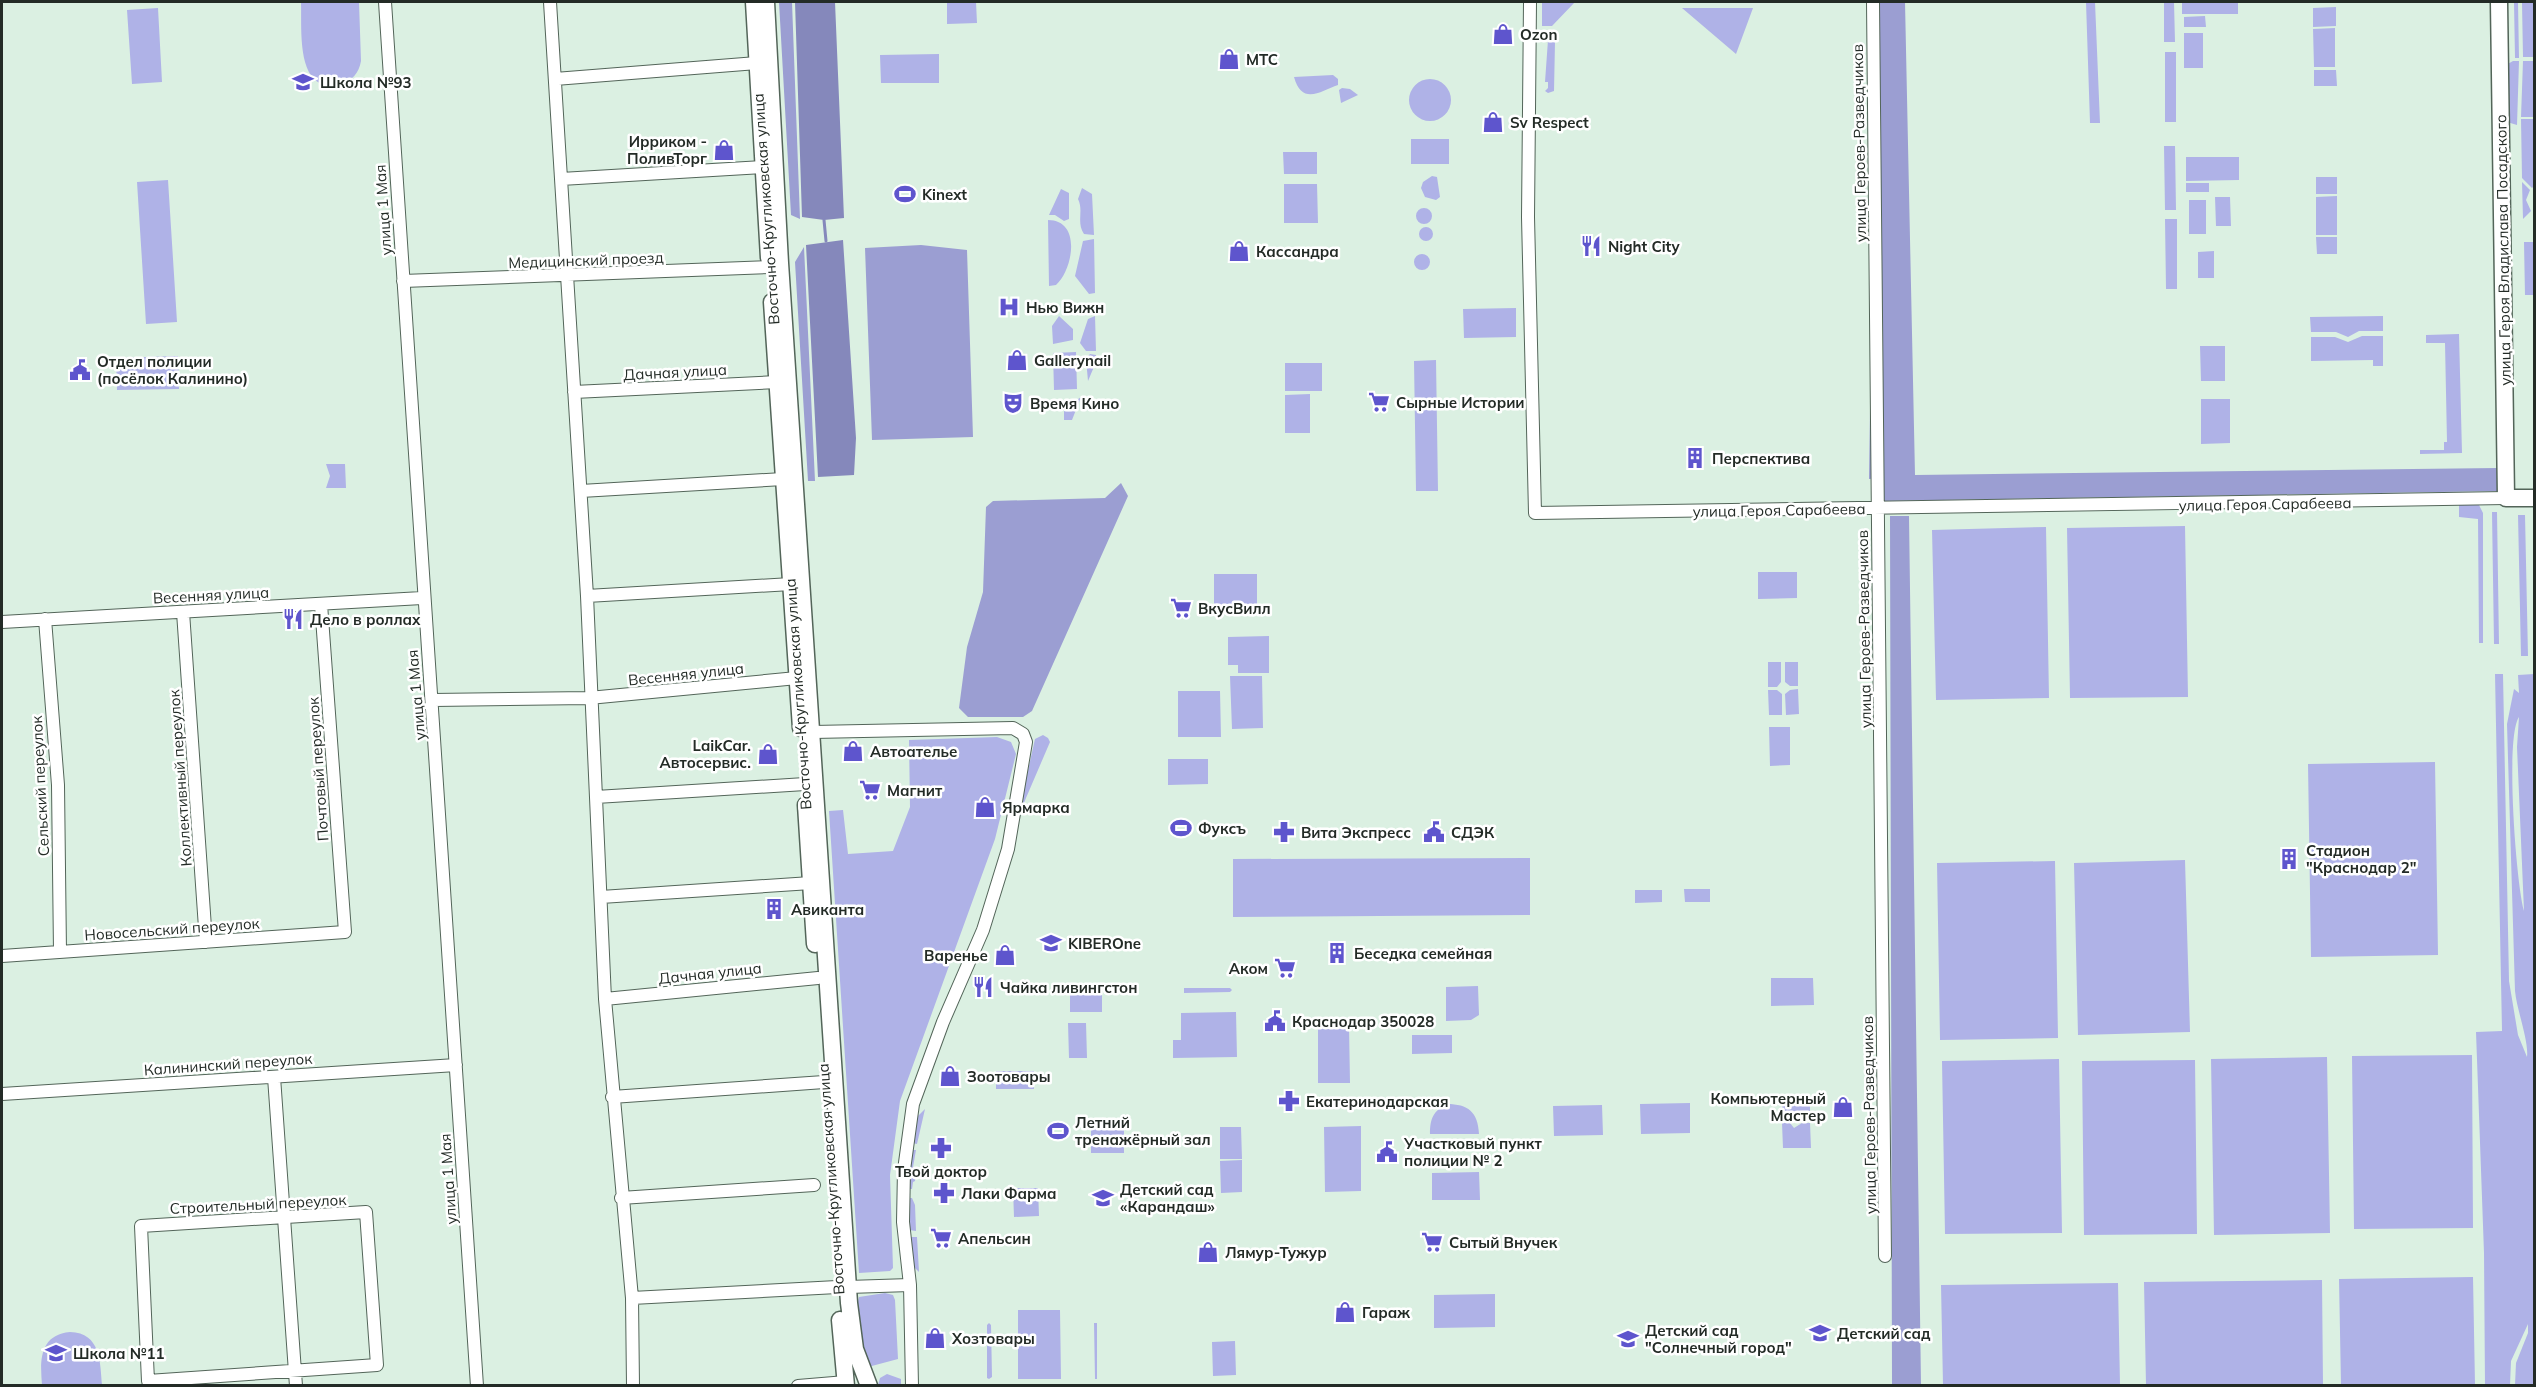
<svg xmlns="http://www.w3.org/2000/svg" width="2536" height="1387" viewBox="0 0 2536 1387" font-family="Mulish,sans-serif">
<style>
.green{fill:#afb2e7;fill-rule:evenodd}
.forest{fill:#9b9ed2}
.water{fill:#8588bb}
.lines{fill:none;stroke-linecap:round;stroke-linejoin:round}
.stream{stroke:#8588bb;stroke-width:3}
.street-casing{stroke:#536559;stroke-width:14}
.secondary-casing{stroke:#536559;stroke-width:19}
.street{stroke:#fff;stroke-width:12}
.secondary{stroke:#fff;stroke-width:16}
.labels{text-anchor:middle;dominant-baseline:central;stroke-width:5;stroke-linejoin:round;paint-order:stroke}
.poi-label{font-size:15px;font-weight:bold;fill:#232b26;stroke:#fff;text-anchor:start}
.street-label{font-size:15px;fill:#232b26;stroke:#fff}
</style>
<rect width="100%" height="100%" fill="#dbf0e2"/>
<path class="green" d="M301 2H359L361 61C359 73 352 81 340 84 295 96 302 29 301 2Z
M947 2H976L977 23 947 24Z
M1542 2H1575L1552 26H1542Z
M2086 2H2095L2100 123H2090Z
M2164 2H2174L2175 42H2164Z
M2182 2H2238V14H2182Z
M2514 2H2518L2519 58H2515Z
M2522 3H2534V57H2523Z
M2336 7V26L2313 27V8Z
M158 8 162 82 132 84 127 10Z
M1682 8H1753L1736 54Z
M2205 16 2206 27H2184V17Z
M2335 28V67H2314L2313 29Z
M2184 33H2203V68H2184Z
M1548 40 1555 42 1554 91 1548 93 1545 91 1548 88V82H1545Z
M2165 52H2176V122H2165Z
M939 54V83H881L880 55Z
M2513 61H2519L2517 125 2507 122 2506 65Z
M2523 61H2534V117H2521Z
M2314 70H2336L2337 86H2314Z
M1333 75 1338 79V85C1321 91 1302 106 1294 77Z
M1409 100a21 21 0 1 1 42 0a21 21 0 1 1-42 0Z
M1342 88 1350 89 1358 95 1341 103 1339 90Z
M2521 119H2534V186L2532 188 2522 178Z
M1411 139H1449V164H1411Z
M2164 146H2175L2176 210H2165Z
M1283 152H1317V174H1284Z
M2186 157H2239V180L2186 181Z
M1432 176 1437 177 1440 197 1436 200 1425 197 1421 188 1423 182Z
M2316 177H2337V194H2316Z
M168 180 177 322 146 324 137 182Z
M2522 182 2530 190 2526 200 2531 211 2523 219Z
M2186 183H2209V192H2186Z
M1317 184 1318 223H1284V184Z
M1082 188 1092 194 1094 235 1084 234C1076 222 1084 211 1078 199Z
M1061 189 1069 193V219L1064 221 1055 215H1049Z
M2337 196V235H2316V197Z
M2215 197H2230L2231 226H2216Z
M2189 200H2206V234H2189Z
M1416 216a8 8 0 1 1 16 0a8 8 0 1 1-16 0Z
M2165 219H2177V289H2166Z
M1048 220C1082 220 1073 270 1056 285L1049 286Z
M1419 234a7 7 0 1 1 14 0a7 7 0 1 1-14 0Z
M2316 237H2337V254H2317Z
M1094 239 1095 293 1089 294 1075 276 1083 241Z
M2524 242H2534V295H2525Z
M2214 251V278H2198V252Z
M1414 262a8 8 0 1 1 16 0a8 8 0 1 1-16 0Z
M1516 308V337L1464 338 1463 309Z
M1059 316 1073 329V340L1053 344 1052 326Z
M1095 316 1096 351H1086L1080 343 1088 319Z
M2383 316V331H2359L2348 337 2336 332H2311L2310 317Z
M2459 334 2462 453 2420 454V450H2444V442H2447L2445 343H2426V335Z
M2362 336H2383V366H2373V360L2311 361V337H2335L2348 342Z
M2200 346H2225V381H2201Z
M1076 352 1077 389 1054 390 1053 353Z
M1090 354 1096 355V362L1088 381 1086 359Z
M178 356 179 389 117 390 116 358Z
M1436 360 1438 491H1416L1414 361Z
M1285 363H1322V391H1285Z
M1310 394V433H1285V395Z
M1081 397 1072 420H1064V409Z
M2201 399H2230V443L2201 444Z
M326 464H345L346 488H326L330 476Z
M2459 505H2479L2483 513V643H2479L2478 519 2459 517Z
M2492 512H2497L2499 644H2494Z
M2518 515H2525L2528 656H2521Z
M2185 526 2188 697 2070 698 2067 528Z
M2046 527 2049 698 1936 700 1932 530Z
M1758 572H1797V598L1758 599Z
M1214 574H1257V613H1214Z
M1269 636V673H1238V665H1228V637Z
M1768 662H1781V682L1777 687H1768Z
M1785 662H1798V686H1790L1785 682Z
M2495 674H2503L2509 981 2518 1035 2527 1057C2529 1041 2517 1011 2515 991L2507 724 2514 689 2519 693 2518 675 2534 674V1385H2515L2516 1363 2528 1333V1324L2511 1361 2510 1385H2485L2484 1253 2476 1032 2502 1031ZM2519 717 2517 747 2524 911C2516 883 2505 737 2519 717Z
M1230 676H1262L1263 728 1232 729Z
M1798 689 1799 714 1786 715 1785 694 1790 690Z
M1768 690H1777L1782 694V715H1769Z
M1178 691H1220L1221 737H1178Z
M1769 727H1790V765L1770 766Z
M1043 735 1048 738 1050 742 1017 819 1035 739Z
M997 737 1011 742 1016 754 995 839 900 1101 890 1175 893 1268 890 1271 859 1273 829 811 843 810 848 854 893 851 910 807 909 740Z
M1168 759H1208V784L1168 785Z
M2435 762 2438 955 2311 957 2308 764Z
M1530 858V915L1233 917V859Z
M2185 860 2190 1032 2078 1035 2074 863Z
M2055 861 2058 1038 1940 1040 1937 863Z
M1684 889H1710V902H1685Z
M1635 890H1662V902L1635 903Z
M1771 978H1813L1814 1005 1771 1006Z
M1478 986 1479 1015 1471 1020 1446 1021V987Z
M1184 988H1230L1232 990 1230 992 1184 993Z
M1070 991H1102V1012H1070Z
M1236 1012 1237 1057 1173 1058V1040H1181V1013Z
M1068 1023H1086L1087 1058H1069Z
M1318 1025H1349L1350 1083H1318Z
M1412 1035H1452V1053L1412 1054Z
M2472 1055 2473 1228 2354 1229 2352 1056Z
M2327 1057 2330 1233 2214 1235 2211 1059Z
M2059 1059 2062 1233 1945 1234 1942 1061Z
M2195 1060 2197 1234 2084 1235 2082 1061Z
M996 1071H1034V1089H996Z
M1810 1095V1120H1802L1798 1116 1790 1121H1782V1096Z
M1690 1103V1133L1641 1134 1640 1104Z
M1447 1104C1468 1104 1478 1112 1479 1134H1430C1430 1119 1433 1111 1447 1104Z
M1602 1105 1603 1135 1554 1136 1553 1106Z
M925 1109 917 1144 912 1143 917 1117Z
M1091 1120H1124V1153H1091Z
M1782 1123H1790L1794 1128 1802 1123H1810L1811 1148H1783Z
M1361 1126V1191L1325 1192 1324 1127Z
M1220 1127H1241L1242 1159H1220Z
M911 1150H916L913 1167H917L915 1181 913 1182 912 1189H909Z
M1242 1160V1192L1221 1193 1220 1161Z
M1479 1172 1480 1200H1432V1173Z
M1013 1188H1038L1039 1216 1014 1217Z
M909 1198H912L915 1205 916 1231 909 1230Z
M910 1237H917L919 1272 914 1267Z
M2473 1277 2475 1385H2341L2339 1279Z
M2322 1280 2323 1385H2146L2144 1282Z
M2118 1283 2120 1385H1943L1941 1285Z
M885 1293 893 1295 895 1300 898 1359 868 1367C861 1347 853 1319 859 1297Z
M1495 1294V1327L1434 1328V1295Z
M1018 1310H1060L1061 1379H1018Z
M989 1323 991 1325 992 1377 989 1379 987 1378V1325Z
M1094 1323H1097V1379H1095Z
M70 1332C101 1333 100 1362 102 1385H42C40 1361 39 1335 70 1332Z
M1235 1341 1236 1375 1213 1376 1212 1342Z
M887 1374 901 1379V1385H878L880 1378Z"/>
<path class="forest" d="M779 2H792L800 219 791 215Z
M1876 2H1905L1915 475 2498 468 2499 491 1882 501 1881 478 1869 479Z
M921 245 967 250 973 437 872 440 865 248Z
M804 247 815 481H808L795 262Z
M1121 483 1128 496 1032 711 1023 717H968L959 708 967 647 983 592 986 507 993 501 1105 498Z
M1890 516H1909L1921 1386 1892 1385Z"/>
<path class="water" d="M795 2H835L844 218 824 220 802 217Z
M843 240 856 438 854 475 818 477 806 245Z"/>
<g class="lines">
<path class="stream" d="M824 220 826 241"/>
<defs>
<path id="street" d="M385 2 477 1386
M550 2 587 596 605 999 632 1298 633 1386
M1530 2 1528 217 1535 513 2506 498
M1873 2 1885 1256
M555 79 757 63
M561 179 763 167
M403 281 769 267
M574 392 777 382
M581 491 783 479
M587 596 791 584
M183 612 206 942
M45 619 58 785 60 952
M2 622 422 598
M433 700 589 698 797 678
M813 732 1013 728 1023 734 1026 742 1008 849 983 930 943 1022 913 1104 904 1170 903 1222 910 1285 912 1386
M596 797 805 784
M601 897 811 883
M2 956 345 932 321 604
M605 999 818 978
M274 1077 296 1386
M2 1094 456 1065
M612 1097 824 1082
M621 1198 814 1185
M366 1212 377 1365 148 1381 141 1226Z
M848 1287 910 1285
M632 1298 837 1287
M798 1386 846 1382"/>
<path id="secondary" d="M754 2 769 258
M766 2 780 263 849 1303 855 1349 869 1386
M2499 2 2506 498H2534
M772 302 801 728
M806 805 815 944
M840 1320 846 1386"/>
</defs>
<use href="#street" class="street-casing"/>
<use href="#secondary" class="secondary-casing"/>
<use href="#street" class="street"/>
<use href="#secondary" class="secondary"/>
</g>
<defs>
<symbol id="shop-bare" viewBox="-9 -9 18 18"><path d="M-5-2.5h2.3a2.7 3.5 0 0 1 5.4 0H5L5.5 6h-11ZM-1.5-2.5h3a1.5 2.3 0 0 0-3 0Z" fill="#5e55cd" stroke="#fff" stroke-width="2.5" paint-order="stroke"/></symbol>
<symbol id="school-bare" viewBox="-9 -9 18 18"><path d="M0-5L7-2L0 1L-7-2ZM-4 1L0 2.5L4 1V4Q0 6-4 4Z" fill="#5e55cd" stroke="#fff" stroke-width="2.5" paint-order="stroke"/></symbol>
<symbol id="stadium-bare" viewBox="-9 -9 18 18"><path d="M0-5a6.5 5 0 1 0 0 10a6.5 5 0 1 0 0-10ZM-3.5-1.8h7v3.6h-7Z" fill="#5e55cd" stroke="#fff" stroke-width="2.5" paint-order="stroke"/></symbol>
<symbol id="restaurant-bare" viewBox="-9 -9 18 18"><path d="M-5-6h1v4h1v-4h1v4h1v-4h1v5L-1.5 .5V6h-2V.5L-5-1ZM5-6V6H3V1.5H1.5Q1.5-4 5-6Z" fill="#5e55cd" stroke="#fff" stroke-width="2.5" paint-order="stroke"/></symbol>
<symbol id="hospital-bare" viewBox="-9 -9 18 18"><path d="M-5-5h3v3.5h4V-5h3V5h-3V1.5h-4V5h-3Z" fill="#5e55cd" stroke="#fff" stroke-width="2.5" paint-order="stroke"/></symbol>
<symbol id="civic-bare" viewBox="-9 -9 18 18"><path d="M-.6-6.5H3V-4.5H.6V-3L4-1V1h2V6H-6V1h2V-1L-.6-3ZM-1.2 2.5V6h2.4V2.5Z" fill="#5e55cd" stroke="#fff" stroke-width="2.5" paint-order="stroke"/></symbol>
<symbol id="supermarket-bare" viewBox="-9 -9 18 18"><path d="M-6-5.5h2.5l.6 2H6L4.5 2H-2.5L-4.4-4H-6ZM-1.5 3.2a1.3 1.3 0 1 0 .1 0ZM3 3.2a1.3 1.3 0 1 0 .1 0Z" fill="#5e55cd" stroke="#fff" stroke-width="2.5" paint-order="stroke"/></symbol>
<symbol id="theatre-bare" viewBox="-9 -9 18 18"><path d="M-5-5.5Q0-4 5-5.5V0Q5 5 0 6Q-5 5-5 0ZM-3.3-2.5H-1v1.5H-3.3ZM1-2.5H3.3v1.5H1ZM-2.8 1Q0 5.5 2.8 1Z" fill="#5e55cd" stroke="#fff" stroke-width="2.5" paint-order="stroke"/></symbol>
<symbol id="building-bare" viewBox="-9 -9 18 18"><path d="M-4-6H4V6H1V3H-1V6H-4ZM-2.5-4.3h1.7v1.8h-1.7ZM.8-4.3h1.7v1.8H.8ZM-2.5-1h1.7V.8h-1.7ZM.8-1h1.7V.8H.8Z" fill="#5e55cd" stroke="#fff" stroke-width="2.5" paint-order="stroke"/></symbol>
<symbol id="pharmacy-bare" viewBox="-9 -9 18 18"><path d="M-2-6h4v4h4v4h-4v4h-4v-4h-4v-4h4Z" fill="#5e55cd" stroke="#fff" stroke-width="2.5" paint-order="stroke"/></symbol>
</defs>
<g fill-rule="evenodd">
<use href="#shop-bare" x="1488" y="19" width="30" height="30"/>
<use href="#shop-bare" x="1214" y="44" width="30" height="30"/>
<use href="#school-bare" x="288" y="67" width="30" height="30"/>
<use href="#shop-bare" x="1478" y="107" width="30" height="30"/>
<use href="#shop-bare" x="709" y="135" width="30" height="30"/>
<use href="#stadium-bare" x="890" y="179" width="30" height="30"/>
<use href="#restaurant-bare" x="1576" y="231" width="30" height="30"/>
<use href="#shop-bare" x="1224" y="236" width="30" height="30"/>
<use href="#hospital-bare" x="994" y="292" width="30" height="30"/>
<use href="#shop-bare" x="1002" y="345" width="30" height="30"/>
<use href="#civic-bare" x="65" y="355" width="30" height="30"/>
<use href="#supermarket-bare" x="1364" y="387" width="30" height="30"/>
<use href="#theatre-bare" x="998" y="388" width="30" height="30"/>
<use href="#building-bare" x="1680" y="443" width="30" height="30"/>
<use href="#supermarket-bare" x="1166" y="593" width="30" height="30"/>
<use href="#restaurant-bare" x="278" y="604" width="30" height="30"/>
<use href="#shop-bare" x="838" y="736" width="30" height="30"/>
<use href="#shop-bare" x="753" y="739" width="30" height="30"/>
<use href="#supermarket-bare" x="855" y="775" width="30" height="30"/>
<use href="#shop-bare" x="970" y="792" width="30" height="30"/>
<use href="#stadium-bare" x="1166" y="813" width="30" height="30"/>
<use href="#pharmacy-bare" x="1269" y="817" width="30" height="30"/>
<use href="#civic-bare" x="1419" y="817" width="30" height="30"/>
<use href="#building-bare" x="2274" y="844" width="30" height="30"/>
<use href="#building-bare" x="759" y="894" width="30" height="30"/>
<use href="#school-bare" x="1036" y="928" width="30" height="30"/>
<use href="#building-bare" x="1322" y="938" width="30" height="30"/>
<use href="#shop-bare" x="990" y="940" width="30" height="30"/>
<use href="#supermarket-bare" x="1270" y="953" width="30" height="30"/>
<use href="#restaurant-bare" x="968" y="972" width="30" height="30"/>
<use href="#civic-bare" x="1260" y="1006" width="30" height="30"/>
<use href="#shop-bare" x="935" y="1061" width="30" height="30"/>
<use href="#pharmacy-bare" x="1274" y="1086" width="30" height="30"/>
<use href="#shop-bare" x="1828" y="1092" width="30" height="30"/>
<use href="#stadium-bare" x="1043" y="1116" width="30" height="30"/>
<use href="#pharmacy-bare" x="926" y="1133" width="30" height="30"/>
<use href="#civic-bare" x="1372" y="1137" width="30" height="30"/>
<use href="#pharmacy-bare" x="929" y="1178" width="30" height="30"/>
<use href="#school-bare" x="1088" y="1183" width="30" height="30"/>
<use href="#supermarket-bare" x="926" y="1223" width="30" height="30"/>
<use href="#supermarket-bare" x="1417" y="1227" width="30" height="30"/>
<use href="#shop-bare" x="1193" y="1237" width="30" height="30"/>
<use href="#shop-bare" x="1330" y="1297" width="30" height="30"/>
<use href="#school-bare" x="1805" y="1318" width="30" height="30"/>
<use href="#shop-bare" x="920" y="1323" width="30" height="30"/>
<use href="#school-bare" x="1613" y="1324" width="30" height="30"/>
<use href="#school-bare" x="41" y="1338" width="30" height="30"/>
</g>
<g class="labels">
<g class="poi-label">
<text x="1520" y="34">Ozon</text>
<text x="1246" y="59">МТС</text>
<text x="320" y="82">Школа №93</text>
<text x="1510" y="122">Sv Respect</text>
<text x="707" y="141" text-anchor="end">Ирриком -<tspan x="707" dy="17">ПоливТорг</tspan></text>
<text x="922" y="194">Kinext</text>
<text x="1608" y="246">Night City</text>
<text x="1256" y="251">Кассандра</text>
<text x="1026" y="307">Нью Вижн</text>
<text x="1034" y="360">Gallerynail</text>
<text x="97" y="361">Отдел полиции<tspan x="97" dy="17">(посёлок Калинино)</tspan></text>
<text x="1396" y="402">Сырные Истории</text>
<text x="1030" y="403">Время Кино</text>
<text x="1712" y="458">Перспектива</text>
<text x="1198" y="608">ВкусВилл</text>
<text x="310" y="619">Дело в роллах</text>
<text x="751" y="745" text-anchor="end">LaikCar.<tspan x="751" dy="17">Автосервис.</tspan></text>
<text x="870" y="751">Автоателье</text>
<text x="887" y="790">Магнит</text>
<text x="1002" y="807">Ярмарка</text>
<text x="1198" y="828">Фуксъ</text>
<text x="1301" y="832">Вита Экспресс</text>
<text x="1451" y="832">СДЭК</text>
<text x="2306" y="850">Стадион<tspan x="2306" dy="17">"Краснодар 2"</tspan></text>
<text x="791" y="909">Авиканта</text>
<text x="1068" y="943">KIBEROne</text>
<text x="1354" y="953">Беседка семейная</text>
<text x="988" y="955" text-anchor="end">Варенье</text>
<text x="1268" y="968" text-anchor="end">Аком</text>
<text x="1000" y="987">Чайка ливингстон</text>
<text x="1292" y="1021">Краснодар 350028</text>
<text x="967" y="1076">Зоотовары</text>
<text x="1826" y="1098" text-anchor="end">Компьютерный<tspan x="1826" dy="17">Мастер</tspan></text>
<text x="1306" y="1101">Екатеринодарская</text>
<text x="1075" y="1122">Летний<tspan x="1075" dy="17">тренажёрный зал</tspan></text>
<text x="1404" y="1143">Участковый пункт<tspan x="1404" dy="17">полиции № 2</tspan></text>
<text x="941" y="1171" text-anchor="middle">Твой доктор</text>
<text x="1120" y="1189">Детский сад<tspan x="1120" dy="17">«Карандаш»</tspan></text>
<text x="961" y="1193">Лаки Фарма</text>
<text x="958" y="1238">Апельсин</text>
<text x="1449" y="1242">Сытый Внучек</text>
<text x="1225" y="1252">Лямур-Тужур</text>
<text x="1362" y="1312">Гараж</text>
<text x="1645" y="1330">Детский сад<tspan x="1645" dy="17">"Солнечный город"</tspan></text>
<text x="1837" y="1333">Детский сад</text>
<text x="952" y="1338">Хозтовары</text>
<text x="73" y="1353">Школа №11</text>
</g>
<g class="street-label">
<text transform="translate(1859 143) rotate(-91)">улица Героев-Разведчиков</text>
<text transform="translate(766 209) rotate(-94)">Восточно-Кругликовская улица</text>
<text transform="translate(383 210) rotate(-94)">улица 1 Мая</text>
<text transform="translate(2503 250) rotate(-91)">улица Героя Владислава Посадского</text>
<text transform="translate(586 260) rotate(-2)">Медицинский проезд</text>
<text transform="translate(675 372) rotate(-3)">Дачная улица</text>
<text transform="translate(2265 504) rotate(-1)">улица Героя Сарабеева</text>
<text transform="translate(1779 510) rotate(-1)">улица Героя Сарабеева</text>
<text transform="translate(211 595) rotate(-3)">Весенняя улица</text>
<text transform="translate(1864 629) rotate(-91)">улица Героев-Разведчиков</text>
<text transform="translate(686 674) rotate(-6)">Весенняя улица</text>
<text transform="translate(798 694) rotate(-94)">Восточно-Кругликовская улица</text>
<text transform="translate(416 695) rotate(-95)">улица 1 Мая</text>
<text transform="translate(318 769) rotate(-94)">Почтовый переулок</text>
<text transform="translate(180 778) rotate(-94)">Коллективный переулок</text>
<text transform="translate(40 786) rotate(-93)">Сельский переулок</text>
<text transform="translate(172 929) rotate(-4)">Новосельский переулок</text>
<text transform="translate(710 973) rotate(-6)">Дачная улица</text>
<text transform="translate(228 1064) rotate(-4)">Калининский переулок</text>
<text transform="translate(1869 1115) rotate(-91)">улица Героев-Разведчиков</text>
<text transform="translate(448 1179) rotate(-94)">улица 1 Мая</text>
<text transform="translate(831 1179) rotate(-94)">Восточно-Кругликовская улица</text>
<text transform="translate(258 1204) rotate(-3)">Строительный переулок</text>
</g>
</g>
<rect width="2536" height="1387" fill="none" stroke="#232b26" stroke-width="6"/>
</svg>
